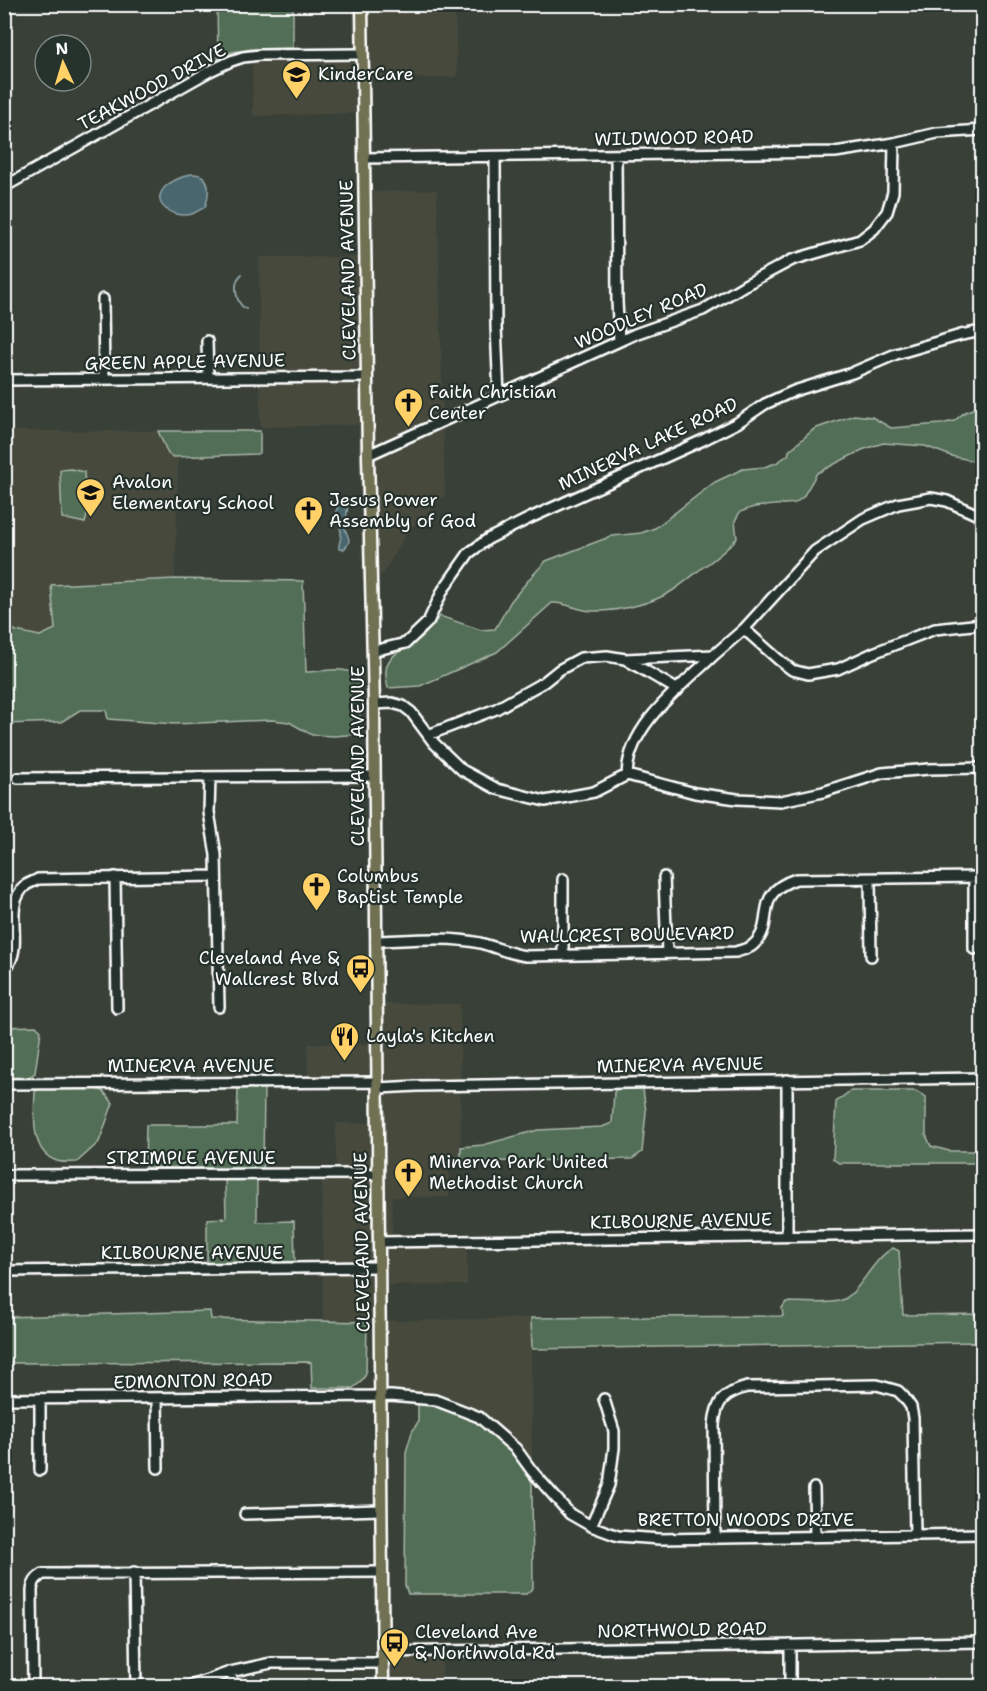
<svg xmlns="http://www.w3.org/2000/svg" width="987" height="1691" viewBox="0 0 987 1691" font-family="'Shantell Sans',sans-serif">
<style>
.built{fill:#464a3e}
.green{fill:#526e56;stroke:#a8b6aa;stroke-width:1.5}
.water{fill:#48666e;stroke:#91a3a8;stroke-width:1.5}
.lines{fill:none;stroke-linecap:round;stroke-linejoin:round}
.stream{stroke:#91a3a8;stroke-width:2}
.minor-casing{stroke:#fff;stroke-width:14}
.major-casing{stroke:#fff;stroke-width:15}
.minor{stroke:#26332d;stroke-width:9}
.major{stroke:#706f52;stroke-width:10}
.labels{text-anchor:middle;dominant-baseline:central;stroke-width:4.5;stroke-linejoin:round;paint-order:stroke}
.poi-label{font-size:18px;fill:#fff;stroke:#26332d;text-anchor:start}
.street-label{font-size:18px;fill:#fff;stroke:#26332d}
</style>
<rect width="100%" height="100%" fill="#394037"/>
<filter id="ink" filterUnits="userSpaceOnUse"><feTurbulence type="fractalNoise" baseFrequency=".0167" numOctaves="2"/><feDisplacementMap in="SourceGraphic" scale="12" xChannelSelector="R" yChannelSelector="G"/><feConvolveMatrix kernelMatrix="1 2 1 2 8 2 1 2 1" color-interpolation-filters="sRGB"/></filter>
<g filter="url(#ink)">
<path class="built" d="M353 5H455L457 77 365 80V113L253 116 252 49 353 47Z
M437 190 445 495 407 532 383 574 362 581 358 425 260 427 259 257H365V192Z
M4 431H179L175 579 51 585 55 628 40 636 16 631 5 624Z
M377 1004H460L461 1162H449V1197H392V1234H467V1285H380V1321L531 1318 532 1482 515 1457 442 1407 379 1395V1321L323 1322 322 1172H336V1123H378V1083H308V1044H377Z
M383 1650H442V1686H383Z"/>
<path class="green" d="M217 5H293V48L252 49 232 52 218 59Z
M982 405V459L970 460 951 456 925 446 883 443 862 450 817 473 803 497 795 503 754 507 740 512 735 521 737 538C727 550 715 559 702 568 692 576 683 584 672 591 652 604 616 612 592 611 579 611 565 602 552 603L497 652 420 686 388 688C379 654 399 654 421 638 428 632 434 623 440 616L481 630 495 629 511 601 532 576 546 561 612 536 641 533 655 528 715 482 743 469 764 467 776 463 788 455 789 451 814 429 854 415 872 417 891 428 941 424 954 421 965 412Z
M158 431H260V452L257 454 173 457 168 454Z
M71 469 84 472 87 515 85 523 62 518 60 470Z
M175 579 303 581 306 672C321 672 347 665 359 676L360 729 358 734 335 736 312 735 289 722 272 720 174 724 108 719 106 710H80L61 722 5 724V624L16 631 40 636 55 629 51 585Z
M36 1026 41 1031 35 1073 29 1077 5 1078V1027Z
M634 1084 643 1089 646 1112 642 1152 632 1159 461 1162V1147L483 1145 538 1130 602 1127 612 1123 614 1092 618 1087Z
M238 1086H264L263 1169 145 1167 146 1125H237Z
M41 1087H88L103 1091 113 1103 99 1142 77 1162C70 1162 63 1163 57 1161 30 1153 34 1114 35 1092Z
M850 1091H915L926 1097V1135L931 1146 949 1151H982V1163H839L833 1159 836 1102Z
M225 1177H257V1222L294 1221 295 1264 207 1265V1219L226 1218Z
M893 1248 899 1251 903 1315 982 1314V1342L532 1349 531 1318 783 1316 782 1308 786 1302C799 1302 830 1305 842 1300 859 1294 872 1259 893 1248Z
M210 1311 211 1319 367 1322 366 1374 361 1382 353 1388H312L311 1362 5 1363V1317Z
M418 1403 442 1407 459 1413 474 1421 489 1432 515 1457 532 1482 533 1588 526 1594H408L405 1585 406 1452 412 1432 418 1422Z"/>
<path class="water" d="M191 174C212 173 210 192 205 207 201 209 197 212 192 214 176 219 148 205 165 187 172 180 182 177 191 174Z
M341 502 347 503C349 514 345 516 345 525 344 535 355 539 344 549H339C338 543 341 541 341 535 342 520 330 515 341 502Z"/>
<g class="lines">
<path class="stream" d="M242 274C232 282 235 303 246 309"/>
<defs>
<path id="minor" d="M616 155 617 301 619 341
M495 157 496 326 499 396
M364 158 835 152 894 143 937 133 982 130
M4 187 208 72 231 61 243 57 260 55 362 54
M103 299 104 379
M207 341 208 378
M4 380 367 377
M368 455 635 334 703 310 745 285 792 260 860 240 874 229 887 212 893 192 894 143
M744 629 779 660 792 670 808 674 838 669 873 653 935 629 982 624
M373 651 406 643 428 622 443 590 469 553 488 539 530 518 701 441 737 423 765 404 794 391 852 373 896 354 961 335 982 331
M625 659 678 690
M374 704 392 703 403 706 411 712 434 743 462 770 497 789 545 801 594 792 627 775 695 793 737 799 781 801 823 792 882 773 929 769 982 768
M428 735 496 709 544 682 559 670 581 658 607 656 625 659 714 655 744 629 815 551 863 519 898 504 931 498 947 501 978 515H982
M627 775C628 725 681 687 714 655
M210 777 209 812 216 855 219 1007
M18 778 374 776
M115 877 117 1008
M664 877 667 953
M563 879V955
M870 879 871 956
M376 941C409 940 448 936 480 943 496 947 510 954 526 956L736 952C741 950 749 949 753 945 778 923 750 894 796 879L982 877
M974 949V877
M4 969C6 967 9 965 10 962 22 939 3 905 26 885 29 883 35 881 38 879L216 876
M787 1080V1236
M4 1084 378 1082
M378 1088 417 1086 982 1078
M4 1175 378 1174
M379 1242 982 1234
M4 1271 379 1267
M157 1398 158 1468
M4 1399 391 1396 435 1400 479 1417 516 1449 532 1471 570 1514 591 1526 618 1536 660 1539 982 1534
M40 1470V1399
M814 1488 815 1536
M245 1514 381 1510
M591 1526 609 1485 614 1448V1431L604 1399
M715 1538 714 1425C716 1401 724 1393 747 1387L877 1385 898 1391 904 1397 911 1407 913 1418 915 1535
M134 1572 136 1686
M790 1645V1686
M383 1652 982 1642
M230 1672 234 1686
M33 1686 32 1590C33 1582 36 1578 43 1574L381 1572
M190 1686 230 1672 271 1663H383"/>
<path id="major" d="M362 4 368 455 374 704 383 1686"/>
</defs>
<use href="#minor" class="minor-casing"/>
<use href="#major" class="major-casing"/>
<use href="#minor" class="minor"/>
<use href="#major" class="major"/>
</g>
</g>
<defs>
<symbol id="school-pin" viewBox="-11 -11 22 30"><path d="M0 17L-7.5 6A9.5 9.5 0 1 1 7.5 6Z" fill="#ffd166" stroke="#26332d"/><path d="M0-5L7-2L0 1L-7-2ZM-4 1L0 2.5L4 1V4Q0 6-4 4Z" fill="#111"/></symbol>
<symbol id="church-pin" viewBox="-11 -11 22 30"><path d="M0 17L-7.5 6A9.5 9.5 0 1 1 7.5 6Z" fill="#ffd166" stroke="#26332d"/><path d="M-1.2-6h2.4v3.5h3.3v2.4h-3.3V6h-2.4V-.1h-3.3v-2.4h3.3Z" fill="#111"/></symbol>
<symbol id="bus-pin" viewBox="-11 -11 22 30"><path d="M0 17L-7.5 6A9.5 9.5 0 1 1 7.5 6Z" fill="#ffd166" stroke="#26332d"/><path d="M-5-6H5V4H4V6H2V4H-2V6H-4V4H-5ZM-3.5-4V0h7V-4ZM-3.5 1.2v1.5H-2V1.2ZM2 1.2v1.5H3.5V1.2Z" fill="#111"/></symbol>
<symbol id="restaurant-pin" viewBox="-11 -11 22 30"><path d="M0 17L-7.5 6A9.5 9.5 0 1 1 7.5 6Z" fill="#ffd166" stroke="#26332d"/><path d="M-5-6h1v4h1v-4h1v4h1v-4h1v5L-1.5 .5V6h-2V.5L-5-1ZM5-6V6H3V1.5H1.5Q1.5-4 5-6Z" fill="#111"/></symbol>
</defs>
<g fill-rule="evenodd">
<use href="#school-pin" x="280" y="58" width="33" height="45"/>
<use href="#church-pin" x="392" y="386" width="33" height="45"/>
<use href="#school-pin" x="74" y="476" width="33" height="45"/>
<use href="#church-pin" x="292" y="494" width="33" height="45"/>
<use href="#church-pin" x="300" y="870" width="33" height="45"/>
<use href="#bus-pin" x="344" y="952" width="33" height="45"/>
<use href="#restaurant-pin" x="328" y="1020" width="33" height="45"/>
<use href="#church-pin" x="392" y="1156" width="33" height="45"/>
<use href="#bus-pin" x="378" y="1626" width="33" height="45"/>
</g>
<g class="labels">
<g class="poi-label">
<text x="318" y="74">KinderCare</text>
<text x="429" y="392">Faith Christian<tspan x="429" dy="21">Center</tspan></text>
<text x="112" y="482">Avalon<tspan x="112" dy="21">Elementary School</tspan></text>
<text x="329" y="500">Jesus Power<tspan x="329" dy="21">Assembly of God</tspan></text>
<text x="337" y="876">Columbus<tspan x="337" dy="21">Baptist Temple</tspan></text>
<text x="339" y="958" text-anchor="end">Cleveland Ave &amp;<tspan x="339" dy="21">Wallcrest Blvd</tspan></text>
<text x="366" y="1036">Layla's Kitchen</text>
<text x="429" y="1162">Minerva Park United<tspan x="429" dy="21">Methodist Church</tspan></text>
<text x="415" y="1632">Cleveland Ave<tspan x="415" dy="21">&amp; Northwold Rd</tspan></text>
</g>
<g class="street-label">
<text transform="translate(152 87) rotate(-28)">TEAKWOOD DRIVE</text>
<text transform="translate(674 138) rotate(-1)">WILDWOOD ROAD</text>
<text transform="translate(348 270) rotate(-91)">CLEVELAND AVENUE</text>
<text transform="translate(641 316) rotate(-23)">WOODLEY ROAD</text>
<text transform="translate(185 362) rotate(-1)">GREEN APPLE AVENUE</text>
<text transform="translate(648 444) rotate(-25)">MINERVA LAKE ROAD</text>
<text transform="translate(358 756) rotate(-90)">CLEVELAND AVENUE</text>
<text transform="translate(627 935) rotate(-1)">WALLCREST BOULEVARD</text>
<text transform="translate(680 1065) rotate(-1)">MINERVA AVENUE</text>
<text x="191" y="1066">MINERVA AVENUE</text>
<text x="191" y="1158">STRIMPLE AVENUE</text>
<text transform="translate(681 1221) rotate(-1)">KILBOURNE AVENUE</text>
<text transform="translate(362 1242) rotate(-91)">CLEVELAND AVENUE</text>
<text x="192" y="1253">KILBOURNE AVENUE</text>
<text transform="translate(193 1381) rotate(-1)">EDMONTON ROAD</text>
<text x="746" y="1520">BRETTON WOODS DRIVE</text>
<text transform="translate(682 1630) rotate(-1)">NORTHWOLD ROAD</text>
</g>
</g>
<rect width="987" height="1691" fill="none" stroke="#26332d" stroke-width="24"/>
<rect x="12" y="12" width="963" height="1667" fill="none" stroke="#fff" stroke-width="2" filter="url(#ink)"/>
<g transform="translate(63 63) rotate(356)"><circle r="28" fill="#26332d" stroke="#7d8581" stroke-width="1.5"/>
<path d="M0-4.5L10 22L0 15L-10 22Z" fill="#ffd166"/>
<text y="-9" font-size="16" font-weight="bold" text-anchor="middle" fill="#ffffff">N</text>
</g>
</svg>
